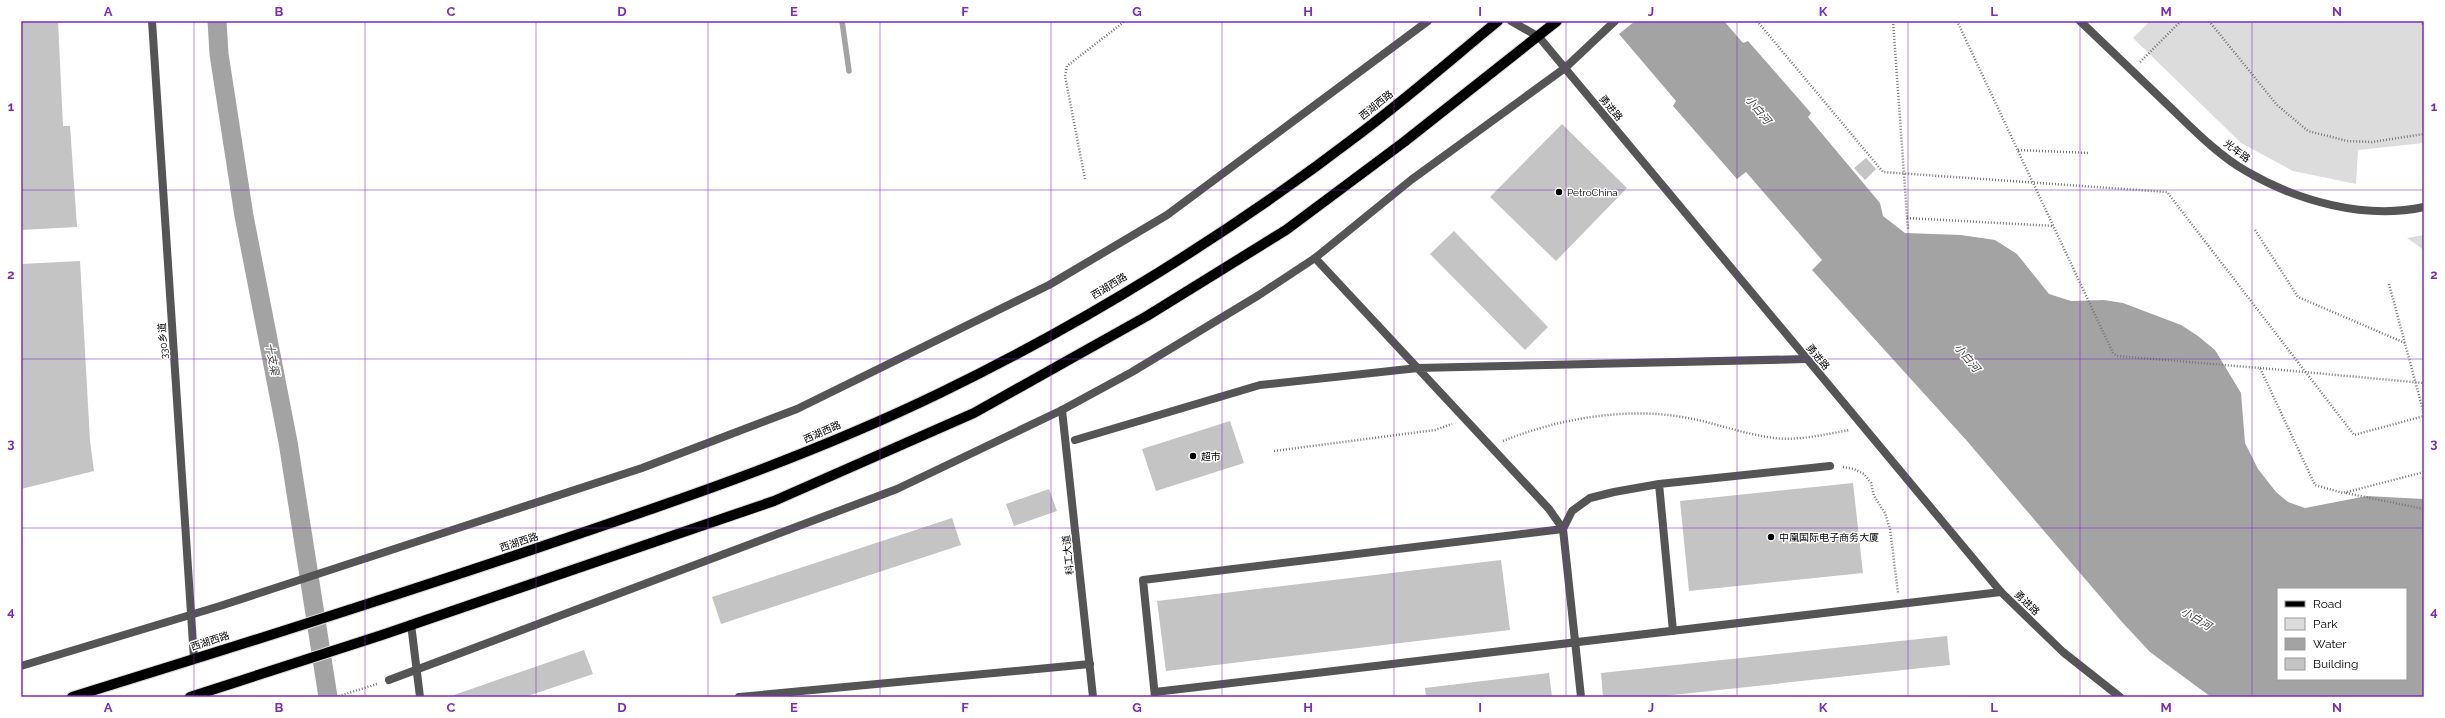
<svg xmlns="http://www.w3.org/2000/svg" width="2445" height="718" viewBox="0 0 2445 718" font-family="Raleway,'Noto Sans SC',sans-serif">
<style>
.green{fill:#dcdcdc}
.water{fill:#a3a3a3;fill-rule:evenodd}
.lines{fill:none;stroke-linecap:round;stroke-linejoin:round}
.stream{stroke:#a3a3a3;stroke-width:5.5}
.canal{stroke:#a3a3a3;stroke-width:19}
.building{fill:#c4c4c4}
.primary-casing{stroke:#dbdbdb;stroke-width:12}
.path{stroke:#777;stroke-width:2.5;stroke-dasharray:1 2;stroke-linecap:butt}
.service{stroke:#555;stroke-width:8}
.minor{stroke:#555;stroke-width:8}
.tertiary{stroke:#555;stroke-width:8}
.primary{stroke:#000;stroke-width:10}
.grid{fill:none;stroke:#7b2cbf;stroke-width:1;stroke-opacity:0.55}
.poi-dot{fill:#000;stroke:#fff;stroke-width:1.5}
.labels{text-anchor:middle;dominant-baseline:central;stroke-width:3;stroke-linejoin:round;paint-order:stroke}
.street-label{font-size:10px;fill:#000;stroke:#fff}
.poi-label{font-size:10px;fill:#000;stroke:#fff;text-anchor:start}
.water-label{font-size:11px;font-style:italic;fill:#444;stroke:#fff}
.neatline{fill:none;stroke:#7b2cbf;stroke-width:1.5}
.grid-label{font-size:13px;text-anchor:middle;font-weight:bold;fill:#7b2cbf}
</style>
<rect width="100%" height="100%" fill="#fff"/>
<path class="green" d="M2150 21H2424V143L2358 150 2356 184 2293 171 2241 143 2133 38Z
M2424 235V250L2407 238Z"/>
<path class="water" d="M1635 21H1724L1743 43 1748 41 1811 113 1808 117 1880 203 1883 216 1905 233 1961 235 1995 240 2017 254 2049 294 2071 301 2104 300 2123 303 2181 325 2198 336 2215 350 2241 393 2245 443 2258 469 2276 492 2288 502 2305 508 2367 496 2424 499V697H2211L2150 652 2122 622 1967 441 1812 270 1822 260 1746 172 1737 179 1673 106 1676 101 1619 34ZM2278 589H2406V679H2278Z"/>
<g class="lines">
<path class="stream" d="M842 21 849 71"/>
<path class="canal" d="M217 21 219 54 244 216 288 442 328 697"/>
</g>
<path class="building" d="M21 21H58L63 126H70L77 227 21 230Z
M1562 124 1627 188 1556 261 1490 197Z
M1866 158 1876 169 1865 180 1854 168Z
M1454 231 1548 327 1525 350 1430 254Z
M80 261 90 441 94 471 21 489V264Z
M1230 421 1244 463 1156 491 1142 449Z
M1853 483 1863 573 1689 591 1680 501Z
M1049 489 1057 511 1014 526 1006 504Z
M952 518 961 545 721 624 712 597Z
M1501 560 1510 630 1166 671 1157 601Z
M1947 636 1950 665 1654 697H1603L1601 673Z
M584 650 593 674 525 697H454V695Z
M1549 673 1552 697H1426L1425 688Z"/>
<g class="lines">
<defs>
<path id="primary" d="M72 697C228 649 383 600 537 548 674 502 810 456 940 393 1087 322 1233 231 1362 132 1408 97 1453 58 1498 21
M190 697 382 635 774 501 974 413 1147 316 1286 230 1404 142 1557 21"/>
</defs>
<use href="#primary" class="primary-casing"/>
<path class="path" d="M1757 21 1883 172 2167 192 2354 435 2424 416
M1893 21 1908 230
M1957 21 2113 353 2117 356 2260 368 2315 485 2343 493 2424 472
M2209 21 2277 105 2308 131 2347 141 2372 142 2424 134
M2420 21 2424 25
M2140 62 2181 21
M2018 150 2089 153
M1085 179 1065 76 1067 66 1125 21
M1907 218 2054 226
M2255 230 2298 297 2405 343
M2389 284 2424 414
M2260 368 2424 383
M1503 441C1557 419 1625 407 1682 417 1713 422 1743 434 1774 438 1799 441 1826 434 1850 430
M1274 451 1435 430 1452 424
M1843 467 1854 469 1864 474 1871 483 1874 496 1885 513 1890 529 1898 593
M2346 493 2424 509
M336 697 377 684"/>
<path class="service" d="M1659 484 1673 631
M1563 529 1572 511 1590 498 1614 492 1659 484 1830 466
M21 666 220 606 642 468 797 409 1049 285 1167 215 1428 21
M389 680 897 489 1062 410 1132 372 1259 295 1315 258 1411 180 1565 68 1615 21"/>
<path class="minor" d="M1315 258 1549 509 1563 529 1581 697
M1075 440 1260 385 1418 368 1807 359
M411 624 420 697
M1155 692 2001 592
M739 697 1090 664
M1155 697 1143 580 1563 529"/>
<path class="tertiary" d="M152 21 194 659
M1511 21 1539 37 2001 592 2063 652 2120 697
M2080 21C2110 50 2140 78 2170 107 2193 129 2218 155 2246 171 2297 201 2365 220 2424 207
M1062 410 1093 697"/>
<use href="#primary" class="primary"/>
</g>
<path class="grid" d="M194 21V697M365 21V697M536 21V697M708 21V697M880 21V697M1051 21V697M1222 21V697M1394 21V697M1566 21V697M1737 21V697M1908 21V697M2080 21V697M2252 21V697M21 190H2424M21 359H2424M21 528H2424"/>
<g class="poi-dot">
<circle cx="1559" cy="192" r="4"/>
<circle cx="1193" cy="456" r="4"/>
<circle cx="1771" cy="537" r="4"/>
</g>
<g class="labels">
<g class="street-label">
<text transform="translate(1376 105) rotate(-39)">西湖西路</text>
<text transform="translate(1611 108) rotate(50)">勇进路</text>
<text transform="translate(2237 151) rotate(37)">光年路</text>
<text transform="translate(1109 286) rotate(-31)">西湖西路</text>
<text transform="translate(163 341) rotate(-94)">330乡道</text>
<text transform="translate(1818 357) rotate(50)">勇进路</text>
<text transform="translate(822 432) rotate(-24)">西湖西路</text>
<text transform="translate(519 542) rotate(-18)">西湖西路</text>
<text transform="translate(1068 555) rotate(-96)">科工大道</text>
<text transform="translate(2027 603) rotate(44)">勇进路</text>
<text transform="translate(210 641) rotate(-18)">西湖西路</text>
</g>
<g class="poi-label">
<text x="1567" y="192">PetroChina</text>
<text x="1201" y="456">超市</text>
<text x="1779" y="537">中凰国际电子商务大厦</text>
</g>
<g class="water-label">
<text transform="translate(1758 110) rotate(50)">小白河</text>
<text transform="translate(1967 358) rotate(50)">小白河</text>
<text transform="translate(272 359) rotate(79)">十支渠</text>
<text transform="translate(2196 619) rotate(31)">小白河</text>
</g>
</g>
<rect width="2445" height="718" fill="none" stroke="#ffffff" stroke-width="44"/>
<rect x="2277" y="588" width="130" height="92" fill="#ffffff" stroke="#999999"/>
<rect x="2285" y="601" width="20" height="6" fill="#000000" stroke="#999999"/>
<text x="2313" y="608" font-size="12" fill="#000000">Road</text>
<rect x="2285" y="618" width="20" height="12" fill="#dcdcdc" stroke="#999999"/>
<text x="2313" y="628" font-size="12" fill="#000000">Park</text>
<rect x="2285" y="638" width="20" height="12" fill="#a3a3a3" stroke="#999999"/>
<text x="2313" y="648" font-size="12" fill="#000000">Water</text>
<rect x="2285" y="658" width="20" height="12" fill="#c4c4c4" stroke="#999999"/>
<text x="2313" y="668" font-size="12" fill="#000000">Building</text>
<rect x="22" y="22" width="2401" height="674" class="neatline"/>
<g class="grid-label">
<text x="108" y="16">A</text>
<text x="279" y="16">B</text>
<text x="451" y="16">C</text>
<text x="622" y="16">D</text>
<text x="794" y="16">E</text>
<text x="965" y="16">F</text>
<text x="1137" y="16">G</text>
<text x="1308" y="16">H</text>
<text x="1480" y="16">I</text>
<text x="1651" y="16">J</text>
<text x="1823" y="16">K</text>
<text x="1994" y="16">L</text>
<text x="2166" y="16">M</text>
<text x="2337" y="16">N</text>
<text x="11" y="111">1</text>
<text x="2434" y="111">1</text>
<text x="11" y="279">2</text>
<text x="2434" y="279">2</text>
<text x="11" y="448">3</text>
<text x="2434" y="448">3</text>
<text x="11" y="616">4</text>
<text x="2434" y="616">4</text>
<text x="108" y="712">A</text>
<text x="279" y="712">B</text>
<text x="451" y="712">C</text>
<text x="622" y="712">D</text>
<text x="794" y="712">E</text>
<text x="965" y="712">F</text>
<text x="1137" y="712">G</text>
<text x="1308" y="712">H</text>
<text x="1480" y="712">I</text>
<text x="1651" y="712">J</text>
<text x="1823" y="712">K</text>
<text x="1994" y="712">L</text>
<text x="2166" y="712">M</text>
<text x="2337" y="712">N</text>
</g>
</svg>
